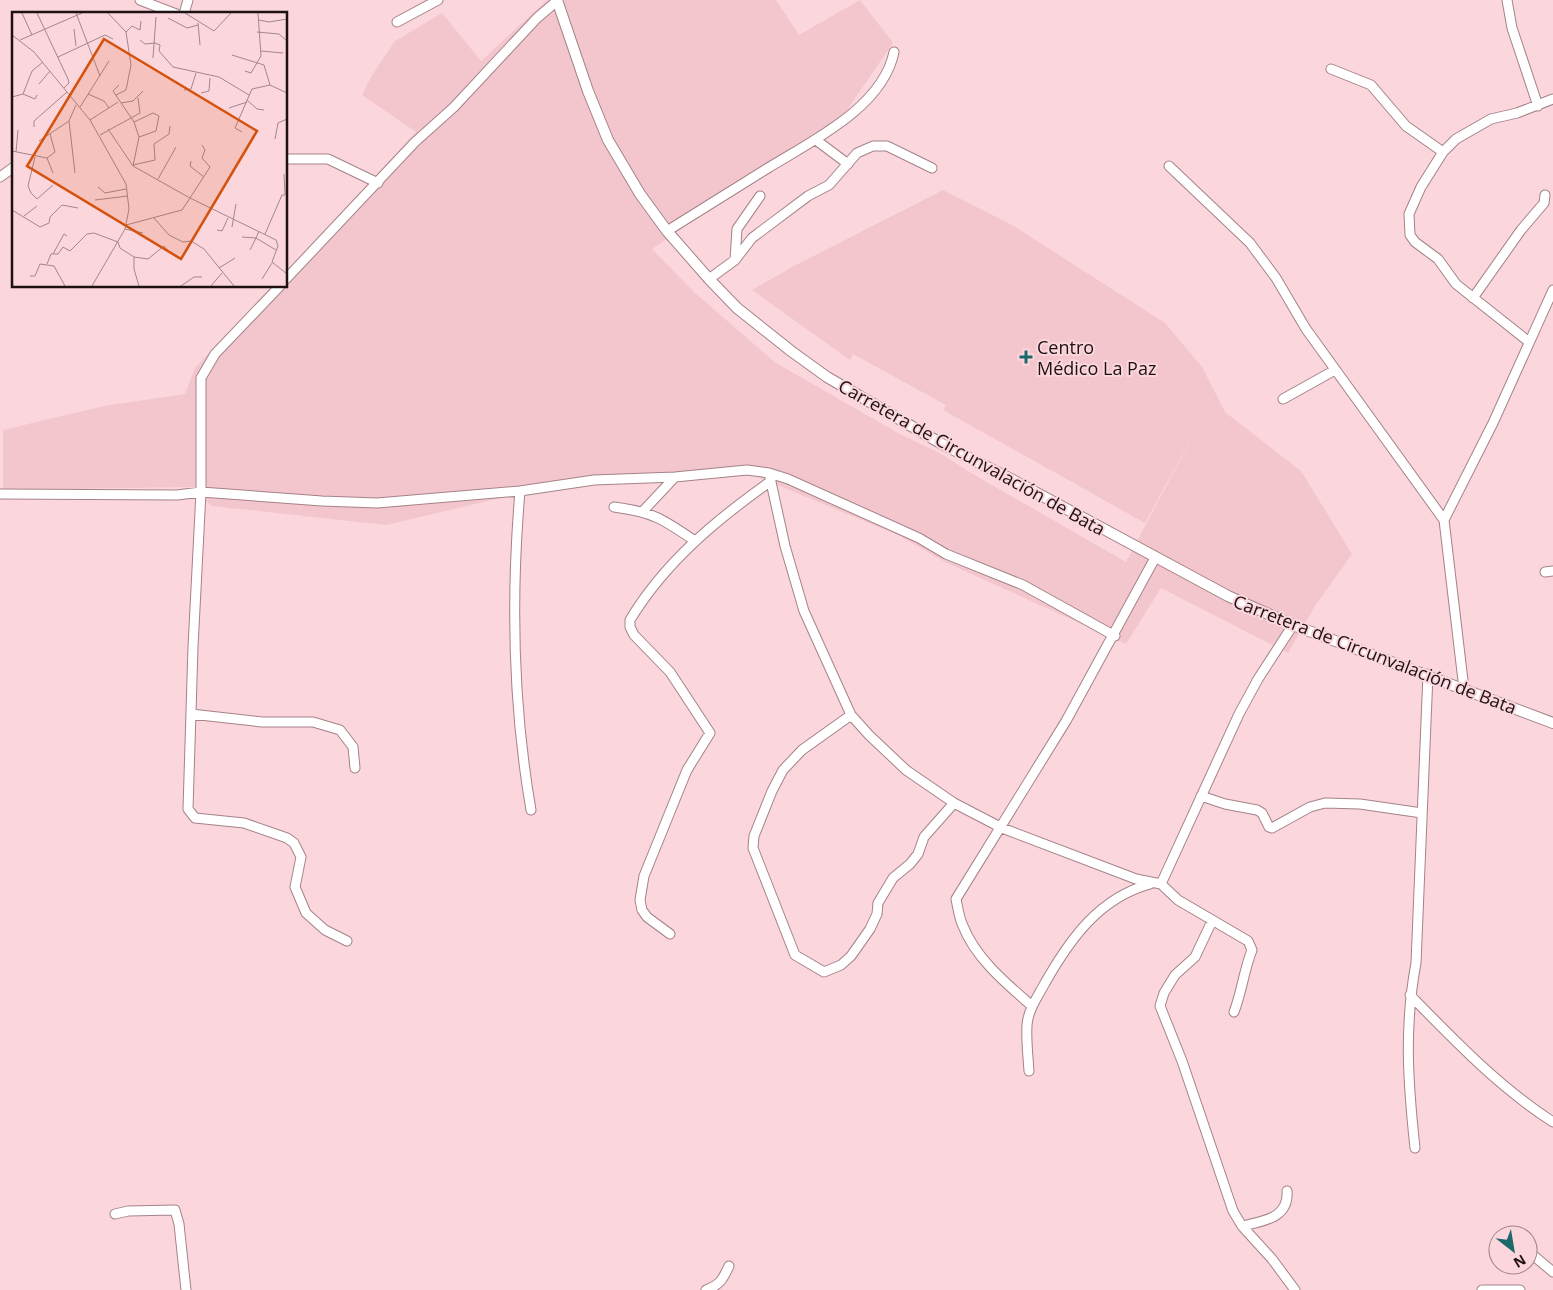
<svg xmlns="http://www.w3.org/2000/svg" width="1553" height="1290" viewBox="0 0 1553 1290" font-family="'Open Sans',sans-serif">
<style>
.built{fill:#f3c6cd}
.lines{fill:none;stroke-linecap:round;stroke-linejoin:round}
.minor-casing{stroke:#a48388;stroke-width:11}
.major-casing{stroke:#a48388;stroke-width:12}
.minor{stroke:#fff;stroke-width:9}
.major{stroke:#fff;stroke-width:10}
.poi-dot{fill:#1c696b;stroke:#fbd6dc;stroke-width:2}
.labels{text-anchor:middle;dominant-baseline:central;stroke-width:4;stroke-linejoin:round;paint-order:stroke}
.poi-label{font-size:18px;fill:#1d1113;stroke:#fbd6dc;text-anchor:start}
.street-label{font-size:18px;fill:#1d1113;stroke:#fbd6dc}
.inset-road{fill:none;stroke:#a2878c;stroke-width:1}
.view{fill:#d4520d;fill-opacity:0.15;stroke:#d4520d;stroke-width:2.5}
.inset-edge{fill:none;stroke:#1d1113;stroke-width:2.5}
</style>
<rect width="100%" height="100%" fill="#fbd6dc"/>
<path class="built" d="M547 0H776L799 35 860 0 893 43 840 120 652 249 695 293 776 363 898 433 943 455 971 473 1126 562 1198 426 1145 523 943 410 946 405 853 354 850 360 752 290 794 266 943 190 1012 225 1165 323 1202 367 1225 412 1301 471 1352 554 1315 606 1288 653 1161 588 1126 644 945 562 898 535 758 477 741 473 535 490 386 525 212 506 190 487 3 490V430L104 406 185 394 195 368 272 286H286V272L416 132 362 95 372 75 395 41 442 13 481 61Z"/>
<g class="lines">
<defs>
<path id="minor" d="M140 0 176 14
M1507 0 1512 28 1538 106
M184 14 188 0
M397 22 438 0
M1331 69 1371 85 1406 126 1443 152
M816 140 848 164
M286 159H328L378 183
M1169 166 1250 243 1276 278 1306 329 1444 520
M0 177 14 167
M667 231C701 210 734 189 768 168 812 141 883 107 894 52
M735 260 737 229 760 196
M286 279 415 142 454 107 537 18 557 1
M709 279 735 260 752 238 808 196 829 185 857 153 873 146H887L932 168
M1473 298 1521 230 1544 203 1545 195
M1529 342 1456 284 1438 259 1415 242 1410 235 1409 214 1421 187 1443 152 1456 139 1491 119 1517 113 1553 99
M1283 399 1335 370
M769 473 785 546 804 611 851 715 869 735 906 770 954 803 1002 828 1136 879 1161 884 1178 900 1248 941 1252 950C1244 970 1242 991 1234 1012
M520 491C511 596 513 706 531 810
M0 494 177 495 201 492V378L215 354 280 286
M614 507C653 512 663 519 695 541
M643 511 675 477
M1545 572 1553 571
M1464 689 1444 520 1493 423 1553 290
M191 714 262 722H313L340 730 353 747 355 768
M851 715 802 750 783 770 772 791 754 836 753 848 795 955 824 972 841 965 851 956 870 929 877 914 878 903 893 878 910 864 918 854 924 837 954 803
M1201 796 1225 804 1257 810 1262 813 1269 827 1272 828 1310 807 1325 803 1360 804 1422 813
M1161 884 1239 714 1258 679 1293 625
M1212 921 1195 957 1175 975 1164 993 1160 1006 1182 1061 1233 1211 1242 1226 1272 1259 1295 1290
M670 934 647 917 642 910 640 900 644 876 687 770 710 733 670 672 634 635 630 627V620C665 562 716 520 771 481
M347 941 325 930 306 913 295 887 301 857 294 843 287 838 244 823 195 818 188 809 193 647 201 492 322 501 377 503 520 491 594 480 675 477 747 470 769 473 788 479 919 538 946 554 1023 585 1115 636
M1410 995C1455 1041 1499 1087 1553 1122
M1032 1006C1007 984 976 959 963 926 959 918 958 908 956 899L1066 721 1155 558
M1029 1071C1028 1056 1026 1039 1027 1025 1028 1010 1038 996 1045 983 1070 939 1099 898 1150 884
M1415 1148C1408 1083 1404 1027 1416 963L1428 674
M115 1214 128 1211 175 1210 179 1224 186 1290
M1242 1226C1264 1221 1289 1218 1287 1191
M1528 1251 1553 1272
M706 1290C720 1285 723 1279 729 1266
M1482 1290H1520"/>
<path id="major" d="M557 0 588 91 608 140 640 194 667 231 709 279 737 308 791 351 827 377 942 444 1011 479 1228 596 1293 625 1553 723"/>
</defs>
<use href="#minor" class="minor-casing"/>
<use href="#major" class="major-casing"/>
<use href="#minor" class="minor"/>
<use href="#major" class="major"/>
</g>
<path class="poi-dot" d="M1023.5 349.5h5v5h5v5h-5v5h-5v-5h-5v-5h5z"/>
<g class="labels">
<g class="poi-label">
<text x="1037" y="347">Centro<tspan x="1037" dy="21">Médico La Paz</tspan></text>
</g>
<g class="street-label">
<text transform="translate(972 457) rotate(29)">Carretera de Circunvalación de Bata</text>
<text transform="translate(1375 654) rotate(21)">Carretera de Circunvalación de Bata</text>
</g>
</g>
<g transform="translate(12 12)">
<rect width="275" height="275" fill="#fbd6dc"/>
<path class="inset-road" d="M10 1 20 23M25 1 56 67 57 71 52 76M64 1 88 64M96 1 114 20M173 1 202 19 219 1M156 6 175 16 186 13M247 8 257 10 275 7M186 11 188 33M62 17 64 34M245 20 267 22 275 29M0 23 22 40 78 108 114 172 117 197 113 217 80 274M8 28 70 1M128 28 133 32 143 31M143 31 148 33 147 39 161 55 207 65 237 83M249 39 271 41M220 43 252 53 258 73M46 45 93 23 101 27M141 46 144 5M233 59 239 61 249 44 246 1M27 72 38 59M107 73 101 79 122 110 127 125 121 154M172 78 179 77 184 61M189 81 197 79 198 66M11 82 20 59 31 50M76 82 92 89 97 96M104 83 114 78 119 53 114 20 120 14 128 18 129 9M0 85 11 82 23 87 25 83M235 88 245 97 252 98M109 91 121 89 131 79M68 95 97 49M217 96 235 90M78 108 106 90M57 109 63 161M122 110 141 101 147 104 144 119 127 125M22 115V109L55 80M96 117 121 154 178 186 198 155 190 146 193 138 190 133M230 120 223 116 240 77 258 73 275 81M88 123 128 101 126 86M263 127 266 111 275 107M27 129 57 109 64 93M0 139 35 146 43 140 38 122M4 140 6 118M23 145 16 174 19 181 25 187 41 173M35 146 41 161M179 149 178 154 192 165M121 153 143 148 142 132 157 122 158 114M146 167 164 135M86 175 93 181 114 177M83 188 116 184M0 198 28 215 37 211 38 205 50 193 66 196M12 204 25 194M142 206 157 223 171 230 179 229 192 237 222 274M114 213 170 198 178 186 264 228 266 234 260 250 275 262M220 215 224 192M113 217 131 221M205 218 210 219 216 206M247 219 244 226 264 238M253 222 270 183H273L272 162M230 225 244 226 238 238M41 242 52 222 55 224M122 245 136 247 152 234 158 241M35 252 39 242H46L51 235 58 239 75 222 82 221 106 230 108 236 122 245V257L127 274M207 256 223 246M18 264H23L28 252 42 254 53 274M250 267 260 251M169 274 182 265H190M199 274 210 261"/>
<path class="view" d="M92 27 245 119 169 247 15 154Z"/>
<rect width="275" height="275" class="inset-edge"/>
</g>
<g transform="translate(1513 1250) rotate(149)"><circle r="24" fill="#fbd6dc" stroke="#a2878c"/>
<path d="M0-4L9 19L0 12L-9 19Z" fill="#1c696b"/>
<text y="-8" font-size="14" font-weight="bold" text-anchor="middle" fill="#1d1113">N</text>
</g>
</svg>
